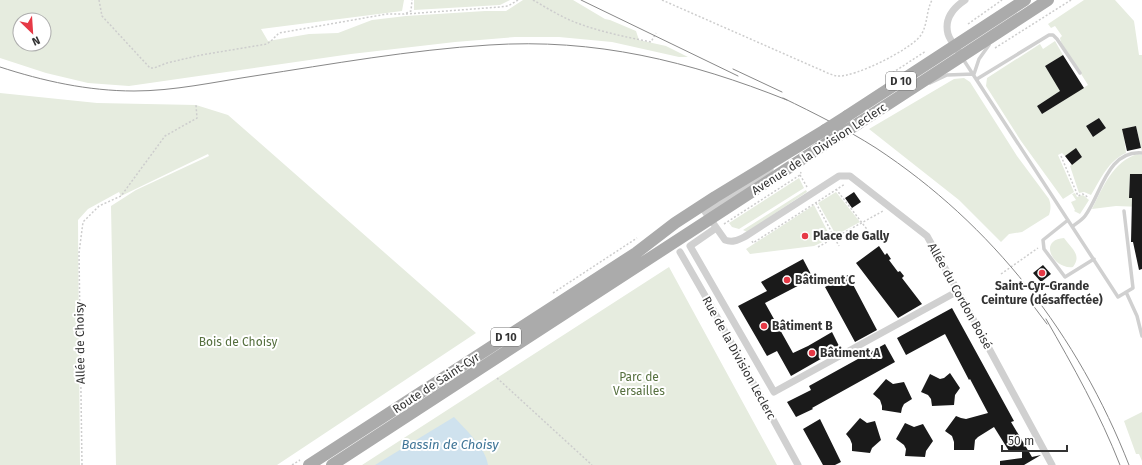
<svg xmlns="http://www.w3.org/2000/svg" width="1142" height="465" viewBox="0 0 1142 465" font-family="'Fira Sans',sans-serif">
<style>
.green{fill:#e6ecdf;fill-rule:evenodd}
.water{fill:#cfe2ee}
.building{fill:#1a1a1a}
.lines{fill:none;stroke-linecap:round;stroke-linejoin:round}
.path{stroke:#cdcdcd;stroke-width:1.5;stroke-dasharray:2 2;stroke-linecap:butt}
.lane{stroke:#d0d0d0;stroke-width:3.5}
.street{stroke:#d0d0d0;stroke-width:7}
.primary{stroke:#ababab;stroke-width:12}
.tram{stroke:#888;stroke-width:1}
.primary-bridge{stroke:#ababab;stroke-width:12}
.poi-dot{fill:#e63946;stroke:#fff;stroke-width:1.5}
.labels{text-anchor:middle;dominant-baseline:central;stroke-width:4;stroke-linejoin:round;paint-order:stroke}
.shield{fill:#fff;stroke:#707070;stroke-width:1}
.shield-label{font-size:11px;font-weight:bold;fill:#333}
.street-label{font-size:12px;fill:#333;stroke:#fff}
.poi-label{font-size:12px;font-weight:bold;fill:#333;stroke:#fff;text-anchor:start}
.park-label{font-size:12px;fill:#56703f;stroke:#fff}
.water-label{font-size:13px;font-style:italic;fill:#3f7597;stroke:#fff}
</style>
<rect width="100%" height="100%" fill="#fff"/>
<path class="green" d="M0 0H404L402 11 261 29 268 41 309 34 338 33 372 20 406 16 485 11H506L523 0H573L605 19 610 20 636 31 639 40 666 46 688 57H679L612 42 559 37H515L455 42 351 54 129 86 88 83 46 73 0 58ZM20 20H44V44H20Z
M414 0H510L500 5 414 10Z
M1084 0H1115L1134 21 1139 55H1142V152L1136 126 1123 129 1126 153C1108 161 1101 179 1091 195L1084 192 1079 193 1070 166 1082 157 1076 149 1065 156 1062 153 1058 155 1074 192 1063 199 1021 141 986 86 987 78 1040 44 1043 49 1055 41 1063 55 1045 66 1061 91 1037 106 1042 114 1088 85 1061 42 1060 38 1062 36 1055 26 1051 28 1048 24ZM1099 118 1106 128 1093 137 1086 126Z
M964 78 970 82 1017 156 1049 199C1051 205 1051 209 1049 215L1022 232 1009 234 1001 242 959 200 869 129 954 79Z
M0 93 97 103 196 105 228 115 476 333 277 465H116L111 206 136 190 209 156 208 154 121 196 119 192 88 209 78 220 80 465H0Z
M1138 154 1142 155V174L1130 175 1129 198H1142V207L1116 206 1092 209C1103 187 1113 161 1138 154Z
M799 178 804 188 739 229 732 227 729 223Z
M806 190 807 192 747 232 743 230Z
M836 192 860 222 836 235 818 203Z
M1075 193 1077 197 1083 195 1089 200 1080 214 1074 211 1075 210 1071 202 1076 200 1072 194Z
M814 205 831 238 814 246 750 254 746 249Z
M1064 238C1072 249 1082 255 1073 267 1054 270 1037 240 1064 238Z
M669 267 777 465H362Z
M1142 412V461L1139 454H1136L1124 421Z"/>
<path class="water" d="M454 417C465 429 486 448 488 465H375Z"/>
<path class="building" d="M1063 55 1084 88 1042 114 1037 106 1060 91 1045 66Z
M1099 118 1106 128 1093 137 1086 126Z
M1136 126 1141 148 1127 151 1122 129Z
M1076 148 1082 157 1072 165 1065 156Z
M1130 174H1142V269L1139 270 1133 242H1131L1132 198H1129Z
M854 192 861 202 852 208 845 198Z
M879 246 885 255 887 253 891 259 889 260 898 272 900 271 904 276 902 278 922 304 898 318 856 263Z
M803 259 813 278 765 303 793 353 808 346 832 332 840 348 791 376 777 351 767 356 738 306 767 291 761 282Z
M1043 265 1051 274 1041 282 1033 273Z
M848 275 877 330 855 342 825 287Z
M952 308 1014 421 1011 422 1032 457 1041 455 1024 465H1000V461L1022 458V451H1009L994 427 978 437 975 440 974 450H954V442L952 436 945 431 956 416 961 418 966 419 988 413 970 379 969 380 945 334 906 355 897 338Z
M885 344 895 362 812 408 813 409 796 417 787 402 811 390 809 386Z
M950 373 960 388 955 395 954 405 932 406 931 399 928 395 921 392 930 374 940 379 944 378Z
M886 379 893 384 904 382 912 399 904 404 902 408 901 413 882 410V406L880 400 873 394Z
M860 418 867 423 875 421 881 440 872 448 870 453 852 451V444L850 439 846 434Z
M820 419 841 462 835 465H823L803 429Z
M905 423 914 427 923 424 933 441 926 451 925 457 905 456 906 449 904 445 896 439Z"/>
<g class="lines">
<path class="path" d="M99 0 102 16 150 68H154L167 63 201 55 267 44 272 40 279 33 387 14H404L411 11 412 0
M533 0C547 8 561 17 577 23 601 32 626 37 651 42L656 33
M662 0 814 67C822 70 830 75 837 76 854 78 912 49 921 35 928 24 926 11 932 0
M406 14 500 7 508 6 518 0
M968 24 1002 0
M995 48 1071 0
M886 77 926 51
M1061 156 1078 196 1083 194 1089 198
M800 175 807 187
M836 189 876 241
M816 203 839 246
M724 224 800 175 801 172
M752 241 753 243 845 184
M818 247 883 211
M1001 274 1038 248
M553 293 637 238
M497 378 592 465
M82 465 79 253 83 222 99 206 121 196 165 136 197 118 196 105
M292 465 300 460"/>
<path class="lane" d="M963 59 1118 297 1133 288 1124 211
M977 79 1049 35H1053L1057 39 1080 73
M930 83 947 75 974 74 979 59 989 45
M1068 220 1043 240 1044 249 1065 277 1094 259
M1073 226C1077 223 1082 220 1085 216 1101 195 1107 150 1142 153
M1126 292 1137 316 1142 336"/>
<path class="street" d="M962 56C958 50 950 41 948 34 944 19 953 8 965 0
M701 206 725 240C733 243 738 240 746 236L839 176H850L927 236 965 304 1052 465
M706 213 760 177 770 169
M716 228 690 246 774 392 958 291
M680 252 711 306 798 465"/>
<path class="primary" d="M847 116 1025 0
M859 123 1048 0
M309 465 636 253 675 223 715 197 825 130
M332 465 836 137"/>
<path class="tram" d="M581 0 738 76
M0 67C43 81 88 91 134 91 174 91 214 82 254 76 332 64 410 50 489 45 595 38 689 61 787 100
M733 69 782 92
M783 98C814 113 846 129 876 148 993 225 1078 335 1129 465
M1029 300 1047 324
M1046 319C1073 366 1100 414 1120 465"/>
<path class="primary-bridge" d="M825 130 847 116
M836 137 859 123"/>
</g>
<g class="poi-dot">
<circle cx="805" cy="236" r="4"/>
<circle cx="1042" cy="273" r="4"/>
<circle cx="787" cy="280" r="4"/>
<circle cx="764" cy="326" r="4"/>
<circle cx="812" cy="353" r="4"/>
</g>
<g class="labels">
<g class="shield">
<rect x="886" y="72" width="30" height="18" rx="3"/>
<rect x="491" y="328" width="30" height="18" rx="3"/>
</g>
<g class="shield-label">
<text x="901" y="81">D 10</text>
<text x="506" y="337">D 10</text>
</g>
<g class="street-label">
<text transform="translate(819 149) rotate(-33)">Avenue de la Division Leclerc</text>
<text transform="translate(960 296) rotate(61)">Allée du Cordon Boisé</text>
<text transform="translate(80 343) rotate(-91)">Allée de Choisy</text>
<text transform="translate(739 358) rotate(61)">Rue de la Division Leclerc</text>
<text transform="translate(436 383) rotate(-33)">Route de Saint-Cyr</text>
</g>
<g class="poi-label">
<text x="813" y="236">Place de Gally</text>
<text x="795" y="280">Bâtiment C</text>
<text x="1042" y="286" text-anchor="middle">Saint-Cyr-Grande<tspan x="1042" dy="14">Ceinture (désaffectée)</tspan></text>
<text x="772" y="326">Bâtiment B</text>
<text x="820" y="353">Bâtiment A</text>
</g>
<g class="park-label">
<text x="238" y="342">Bois de Choisy</text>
<text x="639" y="377">Parc de<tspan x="639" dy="14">Versailles</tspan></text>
</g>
<g class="water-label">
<text x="450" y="444">Bassin de Choisy</text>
</g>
</g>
<g transform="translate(32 32) rotate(155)"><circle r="19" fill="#ffffff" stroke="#adadad"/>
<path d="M0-3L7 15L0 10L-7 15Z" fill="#e63946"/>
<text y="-6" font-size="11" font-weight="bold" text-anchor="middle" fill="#333333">N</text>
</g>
<path d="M1002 445v6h65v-6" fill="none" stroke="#333333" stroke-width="2"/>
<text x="1008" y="445" font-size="12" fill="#333333" stroke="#ffffff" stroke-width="3" paint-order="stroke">50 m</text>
</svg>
